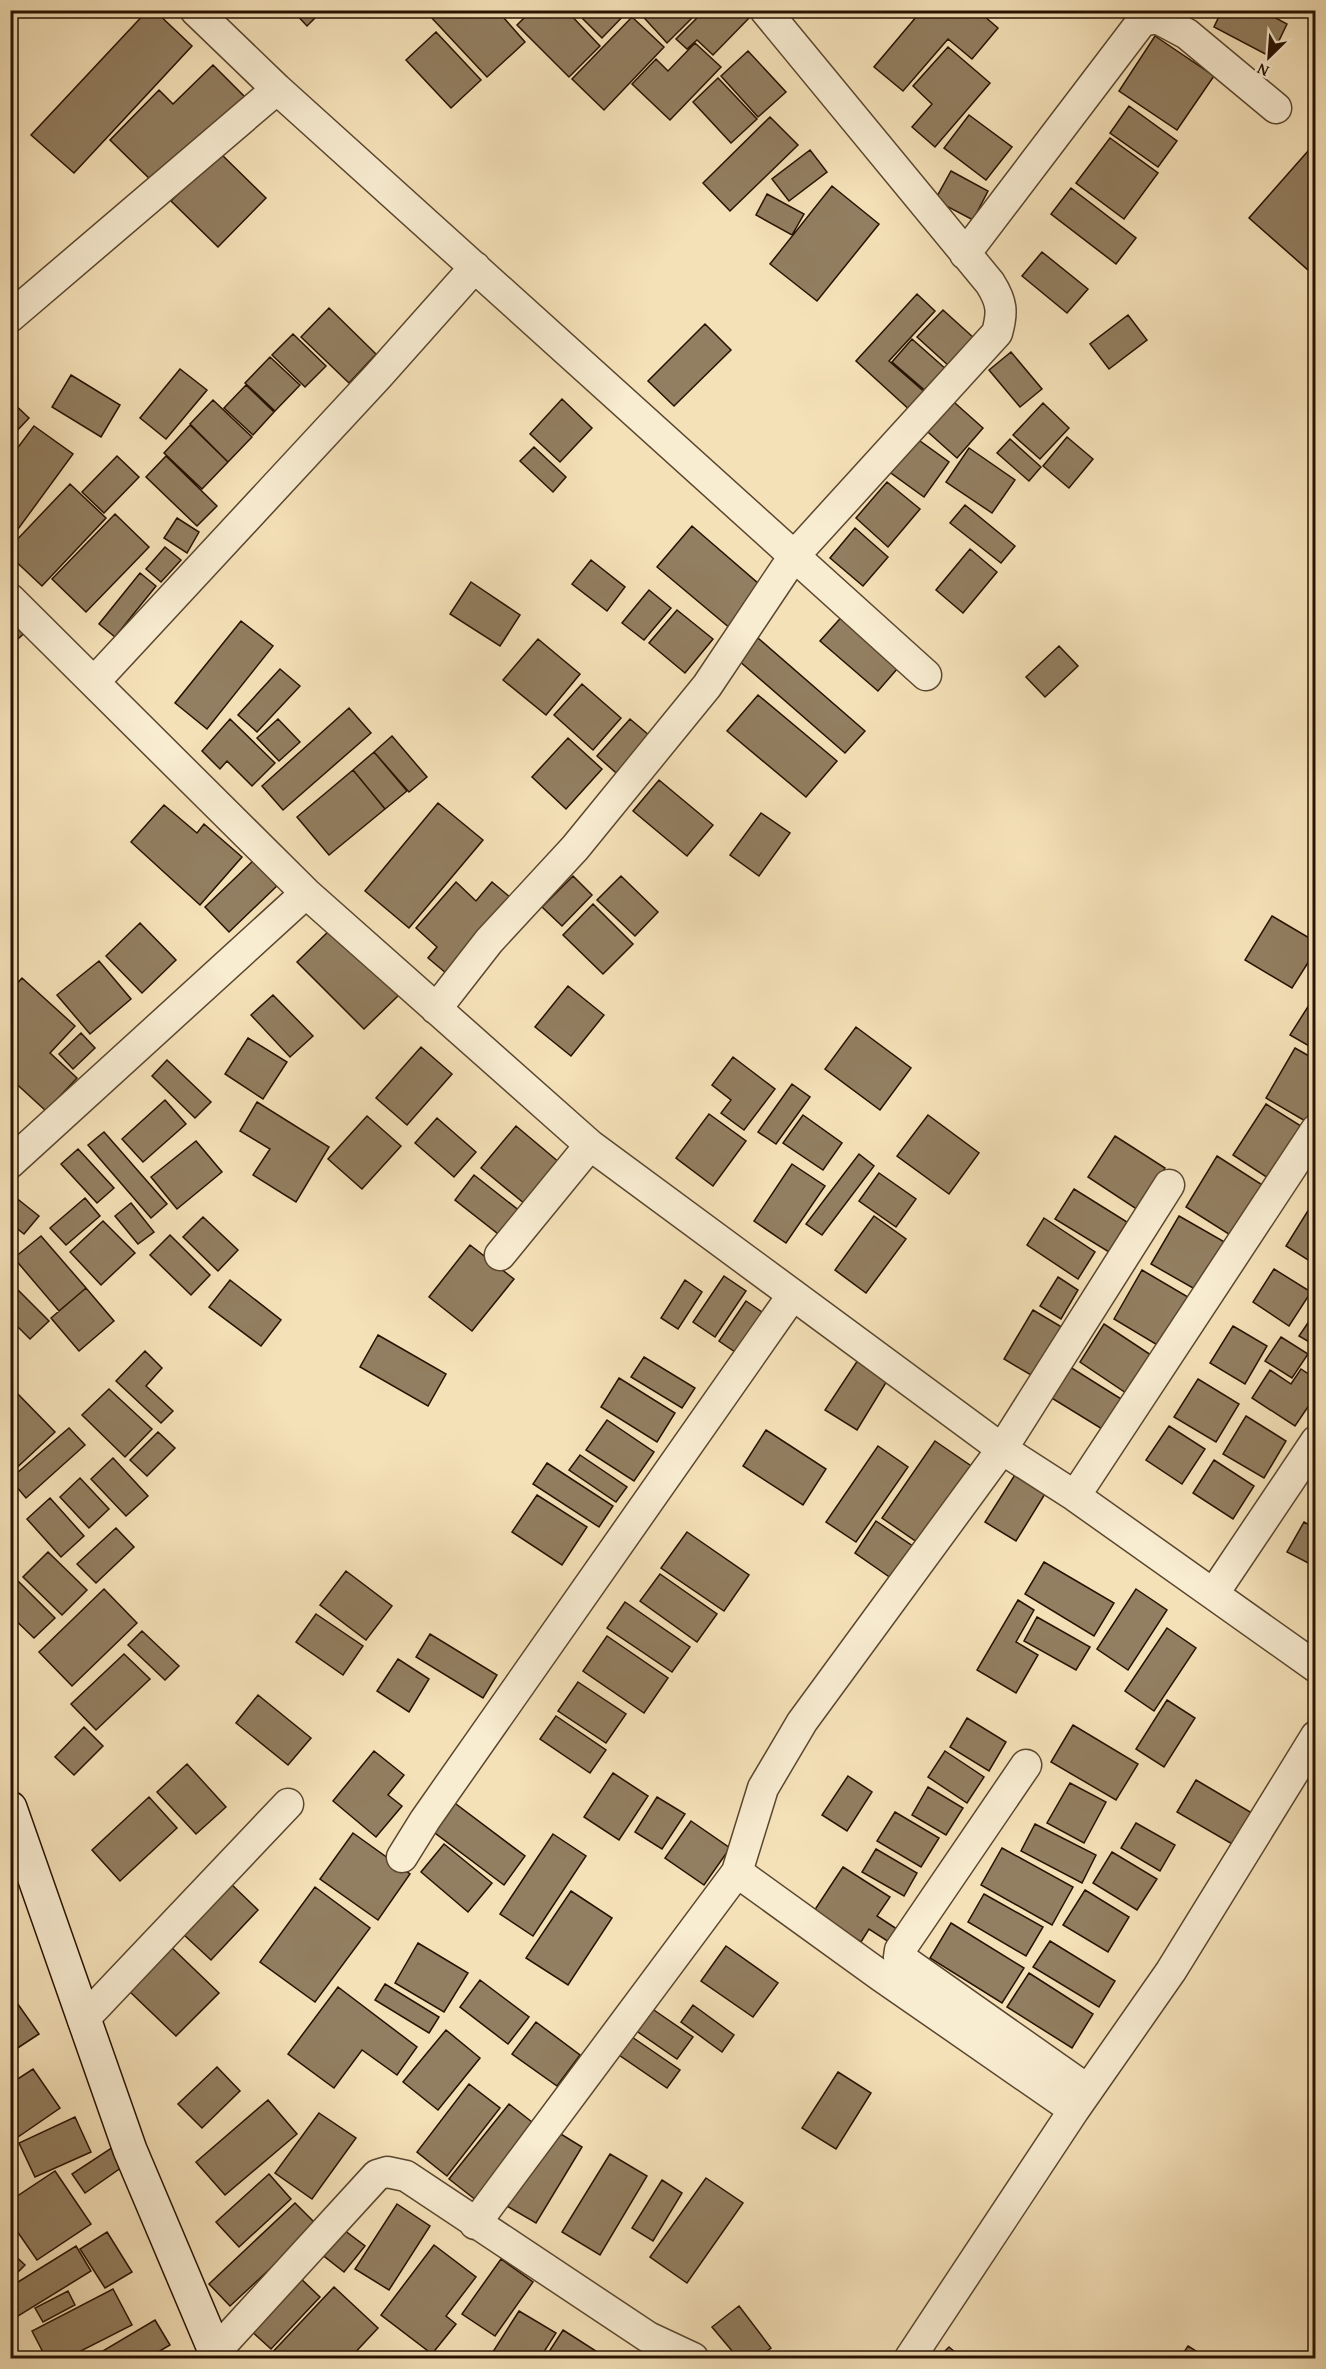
<svg xmlns="http://www.w3.org/2000/svg" width="1326" height="2369" viewBox="0 0 1326 2369" font-family="'Gentium Book Plus',serif">
<style>
.building{fill:#927e60;stroke:#271200;stroke-width:1.5}
.lines{fill:none;stroke-linecap:round;stroke-linejoin:round}
.street-casing{stroke:#5a462e;stroke-width:33}
.secondary-casing{stroke:#271200;stroke-width:36}
.street{stroke:#f8ecd1;stroke-width:30}
.secondary{stroke:#f8ecd1;stroke-width:33}
</style>
<rect width="100%" height="100%" fill="#f5e1b8"/>
<filter id="stains"><feTurbulence type="fractalNoise" baseFrequency=".00333" numOctaves="4"/><feColorMatrix values="0 0 0 0 .2 0 0 0 0 .09 0 0 0 0 .02 0 0 0 .5 -.17"/></filter>
<radialGradient id="worn" r=".72"><stop offset=".6" stop-color="#630" stop-opacity="0"/><stop offset="1" stop-color="#630" stop-opacity=".3"/></radialGradient>
<path class="building" d="M148 10H154L192 46 74 173 31 135Z
M292 10H323L307 26Z
M433 10H497L525 42 487 77 429 15Z
M532 10H566L600 46 569 77 517 25Z
M574 10H629L602 38Z
M637 10H700L667 43Z
M705 10H745L751 16 713 55 697 40 687 49 676 39Z
M922 10H977L998 28 972 59 948 39 903 91 874 67Z
M1222 10H1261L1287 24 1271 57 1214 27Z
M632 17 664 47 604 110 572 79Z
M436 32 481 80 451 108 406 60Z
M1155 36 1214 76 1177 130 1119 91Z
M695 43 721 67 670 120 632 84 656 59 668 71Z
M948 47 990 83 935 147 912 127 932 104 913 86Z
M748 51 786 92 758 117 721 76Z
M213 65 245 97 157 186 110 140 159 90 173 104Z
M718 78 757 119 731 143 693 102Z
M1129 106 1177 141 1158 167 1110 133Z
M969 115 1012 147 986 180 944 148Z
M770 117 798 145 730 211 703 183Z
M1110 138 1158 173 1124 219 1076 183Z
M1316 142V277L1249 218Z
M810 150 827 172 789 201 772 179Z
M219 152 266 198 218 247 171 201Z
M951 171 988 191 973 220 935 200Z
M832 186 879 224 817 301 770 264Z
M1071 188 1136 238 1116 264 1051 214Z
M767 194 804 214 792 235 756 215Z
M1042 252 1088 289 1067 313 1022 276Z
M917 294 935 311 889 361 928 395 912 412 856 361Z
M329 308 376 354 349 383 301 337Z
M943 310 975 339 950 367 917 337Z
M1128 315 1147 340 1109 369 1090 344Z
M705 324 731 350 674 406 648 381Z
M293 334 326 366 305 387 272 355Z
M912 339 947 370 928 393 892 362Z
M1011 352 1042 389 1020 407 989 370Z
M270 357 300 385 275 411 245 383Z
M180 369 207 390 166 439 140 418Z
M71 375 120 405 101 437 52 407Z
M246 385 274 412 253 435 224 408Z
M946 395 983 428 957 458 920 425Z
M562 399 592 428 560 462 530 434Z
M10 400 29 418 10 438Z
M213 400 252 437 228 462 190 424Z
M1043 403 1069 428 1040 459 1013 435Z
M190 425 228 462 202 489 164 453Z
M34 426 73 454 10 540V458Z
M909 433 949 462 924 497 884 468Z
M1067 437 1093 459 1069 488 1043 466Z
M1010 439 1041 467 1029 481 997 453Z
M534 447 566 477 553 492 520 461Z
M969 448 1015 480 992 513 946 482Z
M117 456 139 477 104 513 82 492Z
M166 456 217 506 197 526 146 477Z
M887 482 920 509 888 547 856 518Z
M70 484 106 518 42 586 10 556V547Z
M965 505 1015 546 1001 563 950 523Z
M115 514 149 547 86 612 52 579Z
M177 518 199 532 187 553 164 538Z
M692 526 765 589 731 629 657 567Z
M855 528 888 557 863 586 830 558Z
M165 547 181 560 161 582 146 569Z
M970 549 997 572 963 613 936 590Z
M591 560 625 587 607 611 572 584Z
M140 573 156 586 115 637 99 624Z
M471 582 520 615 500 646 450 614Z
M649 590 671 608 644 640 622 623Z
M10 609 29 629 10 646Z
M677 610 713 639 685 673 649 643Z
M846 612 904 661 878 691 820 641Z
M241 621 273 646 207 729 175 703Z
M758 638 865 731 845 753 738 660Z
M538 639 580 674 546 715 503 680Z
M1059 646 1078 666 1045 697 1026 677Z
M280 669 300 686 257 732 238 715Z
M582 684 621 718 593 750 554 715Z
M758 695 837 761 806 797 727 731Z
M349 708 371 733 283 810 262 786Z
M230 719 275 763 252 786 227 761 220 769 202 751Z
M278 719 300 742 279 761 257 738Z
M630 719 656 741 623 779 597 756Z
M392 736 427 777 409 792 374 752Z
M568 738 602 769 566 809 532 777Z
M374 752 407 791 385 809 353 770Z
M353 770 385 809 329 855 297 817Z
M659 780 713 825 687 856 633 811Z
M438 803 483 840 409 928 365 891Z
M164 805 197 833 204 824 242 857 200 905 131 842Z
M761 813 790 833 759 876 730 855Z
M256 858 280 883 229 932 205 907Z
M573 876 592 895 562 926 542 907Z
M621 876 658 912 635 936 597 900Z
M456 882 476 901 492 882 517 903 452 978 428 958 437 947 416 928Z
M593 904 633 944 603 974 563 935Z
M1272 916 1316 942V950L1292 988 1245 960Z
M140 923 176 960 142 993 106 956Z
M334 926 401 993 364 1029 297 962Z
M99 961 131 999 90 1034 57 995Z
M22 978 75 1026 50 1053 77 1078 46 1111 10 1078V991Z
M568 986 604 1015 571 1056 535 1027Z
M1316 994V1050L1290 1035Z
M273 995 313 1036 290 1057 251 1015Z
M856 1027 911 1068 880 1110 825 1069Z
M81 1033 95 1048 73 1069 59 1054Z
M248 1038 287 1062 263 1099 225 1074Z
M421 1047 452 1074 407 1125 376 1098Z
M1295 1048 1316 1060V1119L1312 1125 1266 1098Z
M733 1057 775 1089 744 1130 721 1113 731 1100 712 1085Z
M167 1060 211 1102 195 1118 152 1076Z
M792 1084 810 1097 776 1144 758 1132Z
M165 1100 186 1124 143 1162 122 1139Z
M257 1102 329 1147 296 1202 253 1175 270 1149 240 1131Z
M1266 1104 1304 1128 1271 1180 1233 1155Z
M709 1114 746 1141 713 1186 676 1158Z
M803 1115 842 1143 823 1170 783 1143Z
M928 1115 979 1153 949 1194 897 1156Z
M367 1116 401 1146 362 1189 328 1159Z
M437 1118 476 1152 454 1177 415 1143Z
M516 1126 560 1163 525 1204 481 1168Z
M104 1132 167 1204 151 1218 88 1145Z
M1115 1136 1165 1168 1138 1210 1088 1177Z
M196 1141 222 1172 177 1209 151 1177Z
M78 1149 114 1188 97 1203 61 1164Z
M859 1154 874 1166 822 1235 806 1224Z
M1217 1156 1267 1188 1235 1238 1186 1207Z
M792 1164 825 1186 786 1243 754 1221Z
M879 1173 916 1199 896 1227 859 1201Z
M474 1175 521 1212 502 1237 455 1200Z
M1074 1189 1127 1222 1109 1252 1055 1219Z
M10 1193 39 1216 24 1234 10 1223Z
M85 1198 100 1216 66 1245 50 1228Z
M131 1203 154 1232 138 1244 115 1216Z
M1309 1209 1316 1214V1265L1286 1246Z
M874 1216 906 1239 866 1293 835 1270Z
M1179 1216 1228 1244 1200 1292 1151 1264Z
M203 1217 238 1250 218 1271 183 1237Z
M1044 1218 1095 1252 1078 1279 1027 1245Z
M103 1221 135 1253 101 1285 70 1252Z
M170 1235 210 1275 191 1295 150 1255Z
M41 1236 86 1288 59 1311 14 1258Z
M470 1245 514 1279 472 1331 429 1297Z
M1274 1269 1311 1292 1289 1326 1253 1302Z
M1142 1270 1193 1300 1164 1349 1114 1319Z
M724 1276 746 1291 715 1337 693 1322Z
M1058 1277 1078 1290 1061 1319 1040 1306Z
M230 1280 281 1320 261 1346 209 1307Z
M685 1280 702 1292 678 1329 661 1318Z
M10 1282 49 1321 30 1339 10 1319Z
M86 1288 114 1321 79 1351 51 1318Z
M746 1301 765 1314 738 1354 719 1341Z
M1033 1310 1070 1332 1041 1381 1004 1359Z
M1316 1311V1346L1299 1336Z
M1104 1324 1154 1357 1129 1395 1080 1362Z
M1233 1326 1267 1346 1245 1384 1210 1363Z
M378 1335 446 1374 428 1406 360 1367Z
M1281 1337 1308 1354 1292 1378 1265 1361Z
M145 1351 162 1368 146 1386 173 1411 161 1423 116 1381Z
M644 1357 695 1388 682 1408 631 1377Z
M860 1357 890 1376 857 1430 825 1410Z
M1070 1367 1126 1402 1107 1432 1050 1397Z
M1301 1369 1316 1379V1395L1295 1426 1252 1398 1270 1370 1291 1384Z
M619 1378 675 1413 657 1442 601 1407Z
M1198 1379 1239 1404 1216 1442 1174 1417Z
M109 1389 152 1429 125 1457 82 1415Z
M16 1392 55 1432 10 1474V1397Z
M1246 1416 1286 1441 1264 1478 1223 1454Z
M607 1420 654 1452 634 1481 586 1450Z
M1169 1426 1205 1449 1182 1484 1146 1460Z
M69 1428 85 1445 26 1498 10 1479Z
M766 1430 826 1469 803 1505 743 1466Z
M158 1432 175 1448 147 1476 130 1460Z
M935 1441 980 1472 927 1549 882 1518Z
M878 1446 908 1467 856 1542 826 1522Z
M580 1455 627 1487 616 1502 569 1470Z
M113 1458 148 1496 126 1516 91 1479Z
M1214 1460 1254 1486 1233 1519 1193 1493Z
M547 1463 613 1506 599 1527 533 1484Z
M1018 1470 1048 1489 1016 1541 985 1522Z
M80 1478 109 1509 89 1528 60 1497Z
M537 1495 587 1527 562 1565 512 1532Z
M50 1498 84 1536 61 1557 27 1519Z
M876 1521 923 1553 901 1585 855 1553Z
M1304 1522 1316 1529V1567L1287 1552Z
M116 1528 134 1547 96 1583 77 1564Z
M687 1532 749 1575 724 1611 661 1568Z
M48 1552 87 1590 62 1615 23 1577Z
M1044 1562 1114 1603 1094 1636 1025 1594Z
M346 1571 392 1606 366 1640 320 1605Z
M660 1574 717 1614 697 1642 640 1601Z
M15 1578 55 1618 34 1638 10 1615V1583Z
M104 1589 137 1623 72 1686 39 1652Z
M1136 1589 1167 1610 1128 1670 1097 1649Z
M1018 1600 1034 1610 1016 1642 1038 1655 1016 1693 977 1670Z
M625 1602 690 1647 672 1672 607 1628Z
M316 1614 363 1646 343 1675 296 1642Z
M1037 1617 1090 1647 1076 1670 1024 1641Z
M1167 1628 1196 1648 1154 1711 1125 1691Z
M142 1631 179 1666 165 1680 128 1645Z
M430 1634 497 1675 483 1698 416 1657Z
M607 1636 668 1678 644 1713 583 1671Z
M124 1654 150 1679 96 1730 71 1704Z
M398 1659 429 1679 409 1712 377 1691Z
M578 1682 626 1714 606 1743 558 1711Z
M258 1695 311 1738 288 1765 236 1723Z
M1167 1700 1195 1718 1164 1767 1136 1749Z
M556 1716 606 1750 590 1773 540 1739Z
M967 1718 1006 1742 989 1771 950 1747Z
M1073 1725 1138 1764 1116 1800 1051 1762Z
M84 1727 103 1746 74 1775 55 1757Z
M374 1751 404 1775 388 1795 402 1806 376 1837 333 1801Z
M945 1751 984 1777 967 1803 928 1777Z
M187 1764 226 1807 196 1834 157 1792Z
M613 1773 648 1796 619 1840 584 1817Z
M848 1776 872 1792 847 1831 822 1815Z
M1196 1780 1257 1816 1239 1848 1177 1812Z
M1070 1783 1106 1802 1084 1843 1047 1823Z
M928 1787 963 1808 946 1835 912 1815Z
M149 1797 177 1828 120 1881 92 1850Z
M657 1797 685 1814 662 1849 635 1832Z
M452 1801 525 1856 504 1885 431 1830Z
M895 1812 939 1838 921 1867 877 1841Z
M691 1821 730 1848 704 1885 665 1858Z
M1136 1823 1175 1845 1160 1871 1121 1848Z
M1035 1824 1096 1855 1082 1883 1021 1851Z
M353 1833 410 1874 378 1920 320 1879Z
M553 1834 586 1856 533 1936 500 1914Z
M444 1844 492 1883 468 1912 421 1872Z
M1002 1848 1073 1887 1052 1925 981 1885Z
M876 1849 917 1873 904 1896 862 1872Z
M1112 1852 1157 1879 1137 1910 1093 1883Z
M843 1867 890 1897 877 1916 900 1931 892 1944 869 1929 861 1942 814 1911Z
M230 1883 258 1910 211 1960 182 1933Z
M315 1887 370 1928 315 2002 260 1962Z
M1085 1890 1129 1917 1108 1952 1063 1925Z
M571 1891 612 1918 568 1985 526 1958Z
M984 1894 1043 1927 1026 1956 968 1922Z
M951 1923 1024 1968 1002 2003 930 1958Z
M1050 1941 1115 1981 1099 2007 1033 1967Z
M418 1943 468 1973 444 2012 395 1983Z
M169 1945 219 1993 176 2036 127 1989Z
M726 1946 778 1983 753 2017 701 1981Z
M1029 1973 1093 2014 1072 2048 1007 2007Z
M480 1980 529 2017 508 2044 460 2007Z
M385 1984 439 2017 429 2033 375 2000Z
M338 1987 417 2047 397 2075 362 2050 334 2088 288 2054Z
M10 1993 39 2034 10 2053Z
M693 2005 734 2035 722 2052 681 2022Z
M651 2008 693 2037 677 2059 635 2030Z
M536 2022 580 2055 557 2086 512 2054Z
M446 2030 480 2058 438 2110 403 2082Z
M632 2037 680 2070 667 2088 619 2055Z
M217 2067 240 2091 202 2128 178 2104Z
M33 2069 60 2108 18 2137 10 2125V2084Z
M838 2072 871 2093 836 2149 802 2128Z
M469 2084 500 2108 447 2176 417 2152Z
M268 2100 297 2134 225 2195 196 2162Z
M509 2104 541 2129 481 2204 449 2179Z
M319 2113 356 2138 312 2199 275 2173Z
M75 2117 91 2152 35 2177 19 2143Z
M551 2128 582 2147 536 2223 505 2205Z
M113 2147 125 2165 85 2193 72 2174Z
M610 2154 647 2176 600 2255 562 2232Z
M55 2171 91 2224 37 2260 10 2221V2201Z
M269 2174 291 2199 239 2247 216 2222Z
M706 2178 743 2203 687 2283 650 2257Z
M662 2180 682 2193 653 2241 632 2228Z
M295 2203 317 2225 230 2306 209 2284Z
M397 2204 430 2226 389 2290 355 2269Z
M340 2227 365 2246 344 2272 320 2253Z
M107 2232 132 2272 105 2288 80 2249Z
M434 2245 476 2277 446 2316 456 2324 432 2354 381 2315Z
M76 2246 91 2271 10 2321V2287Z
M10 2251 25 2265 10 2280Z
M501 2259 533 2282 495 2336 462 2314Z
M297 2275 320 2297 271 2349 247 2327Z
M334 2287 378 2328 350 2358H267Z
M113 2289 132 2325 67 2358H46L32 2331Z
M68 2291 75 2305 43 2322 35 2308Z
M739 2306 771 2348 758 2358H738L712 2327Z
M519 2311 556 2333 540 2358H489Z
M155 2320 170 2345 148 2358H91Z
M563 2330 599 2353 596 2358H545Z
M1188 2346 1207 2358H1180Z
M949 2347 962 2358H938Z"/>
<g class="lines">
<defs>
<path id="street" d="M195 10 277 89 926 675
M965 254 1142 21 1157 18 1187 34 1276 108
M10 317 277 89
M10 599 306 893 590 1145 1002 1449 1075 1496 1316 1667
M95 681 378 376 475 267
M436 1009 489 941 575 848 707 686 794 556 997 333C1003 312 1002 302 990 283L765 10
M10 1163 306 893
M500 1255 590 1145
M1075 1496 1316 1130
M1214 1593 1316 1441
M1026 1765 900 1950 899 1957 1088 2090
M402 1857 425 1820 792 1296
M737 1872 881 1976 1074 2110
M83 2020 288 1804
M475 2224 737 1872 763 1788 802 1722 1002 1449 1169 1185
M216 2351 377 2175 387 2172 406 2176 648 2337 693 2358
M910 2358 1074 2110 1171 1971 1316 1736"/>
<path id="secondary" d="M10 1808 130 2150 218 2358"/>
</defs>
<use href="#street" class="street-casing"/>
<use href="#secondary" class="secondary-casing"/>
<use href="#street" class="street"/>
<use href="#secondary" class="secondary"/>
</g>
<rect width="1326" height="2369" fill="none" stroke="#f5e1b8" stroke-width="36"/>
<rect x="12" y="12" width="1302" height="2345" fill="none" stroke="#271200" stroke-width="3"/>
<rect x="18" y="18" width="1290" height="2333" fill="none" stroke="#271200" stroke-width="1.5"/>
<g transform="translate(1269 57) rotate(205)" stroke="#f8ecd1" stroke-width="4.5" paint-order="stroke">
<path d="M0-4.5L10 22L0 15L-10 22Z" fill="#271200"/>
<text y="-9" font-size="16" font-weight="bold" text-anchor="middle" fill="#271200">N</text>
</g>
<rect width="100%" height="100%" filter="url(#stains)"/>
<rect width="100%" height="100%" fill="url(#worn)"/>
</svg>
